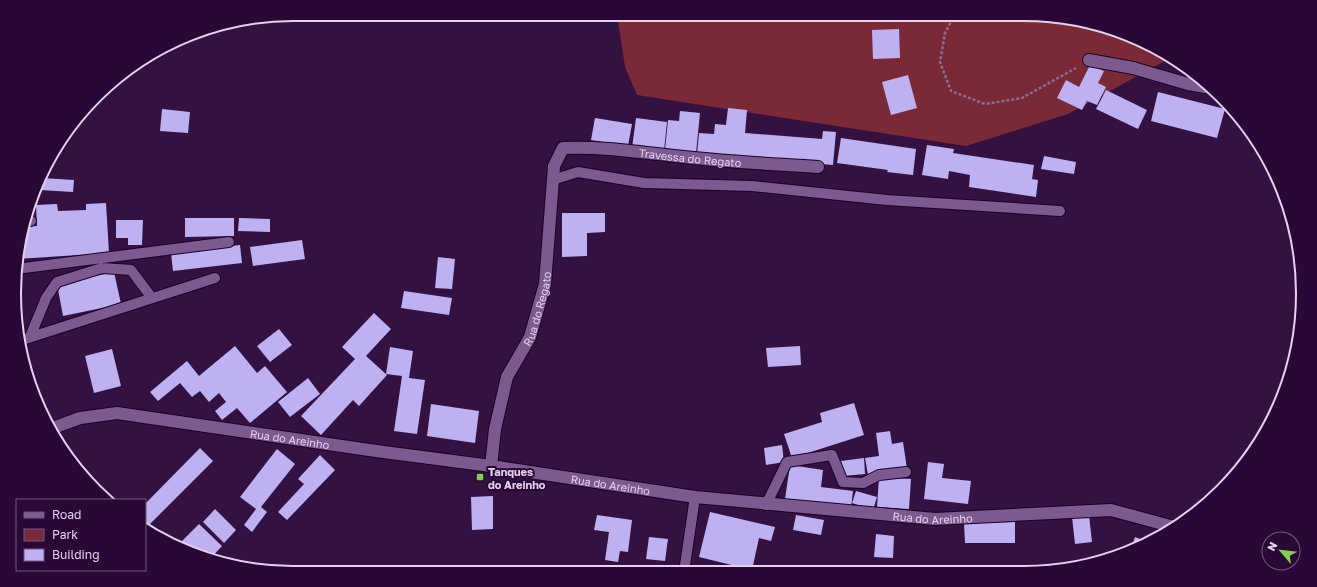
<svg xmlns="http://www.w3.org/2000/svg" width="1317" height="587" viewBox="0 0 1317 587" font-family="'Golos Text',sans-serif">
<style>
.green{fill:#7a2a37}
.building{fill:#beb1f1}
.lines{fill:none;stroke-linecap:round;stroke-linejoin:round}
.lane-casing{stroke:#1a0027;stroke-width:12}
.street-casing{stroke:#1a0027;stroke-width:14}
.path{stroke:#896f96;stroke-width:2.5;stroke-dasharray:3 2;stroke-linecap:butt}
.lane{stroke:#7c598e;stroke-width:10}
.street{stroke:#7c598e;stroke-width:12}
.poi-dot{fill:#87cf4b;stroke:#290737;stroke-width:1.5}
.labels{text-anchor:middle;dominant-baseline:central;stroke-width:4;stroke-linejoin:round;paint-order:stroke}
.street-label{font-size:11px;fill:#e5d2ef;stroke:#290737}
.poi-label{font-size:11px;font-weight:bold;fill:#e5d2ef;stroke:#290737;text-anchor:start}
.rim{fill:none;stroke:#e5d2ef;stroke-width:2}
</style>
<rect width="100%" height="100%" fill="#331242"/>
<path class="green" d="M617 14H1024L1078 19 1130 35 1172 57 1068 114 966 146 637 95 625 67Z"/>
<path class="building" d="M899 29 900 58 873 59 872 30Z
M1090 65 1104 71 1098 83 1106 87 1097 105 1087 101 1082 110 1057 98 1066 80 1079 87Z
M908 75 917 108 891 115 882 82Z
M1106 90 1147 110 1138 129 1096 109Z
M1158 92 1225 109 1217 138 1151 121Z
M728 108 747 110 745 133 822 139 823 131 836 132 833 165 697 154 699 133 714 134 715 124 726 125Z
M162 109 190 112 188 133 160 131Z
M680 111 700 113 696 153 665 150 668 120 679 121Z
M595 118 632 124 628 146 591 140Z
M636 118 667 122 664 151 632 148Z
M841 138 916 149 913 175 887 172 888 170 837 163Z
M927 145 954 149 953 153 1034 165 1032 179 1038 180 1036 197 969 187 970 175 949 171 948 179 922 175Z
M1044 156 1076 162 1074 174 1041 169Z
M42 178 74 180 73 192 40 190Z
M106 203 109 253 17 259 19 239 24 226H37L36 205 57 204 58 211 86 210V204Z
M562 213H605V232L587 233V256L562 257Z
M185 218H234V236L185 237Z
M239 218 270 219V232L238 231Z
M116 220H143L142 245H128V238H116Z
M302 240 305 259 253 266 250 247Z
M240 245 242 263 173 271 171 253Z
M438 257 455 259 452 289 435 288Z
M114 272 121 304 63 316 57 284Z
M404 291 452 298 449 315 401 308Z
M374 313 391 329 366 356 387 375 359 406 353 400 321 435 301 416 355 359 342 347Z
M279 329 292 345 270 362 257 346Z
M235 346 257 373 265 366 287 392 250 423 237 408 222 420 215 411 226 402 219 393 209 402 200 391 192 397 180 383 158 401 150 392 187 361 199 376Z
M800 346 801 365 768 367 766 348Z
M390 347 413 351 409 378 425 380 417 434 394 431 402 376 386 374Z
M112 349 121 386 94 393 85 356Z
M308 378 320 394 290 417 278 402Z
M854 403 864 435 792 458 784 434 822 422 820 413Z
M431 404 479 411 475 443 427 436Z
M890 431 892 444 903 442 907 469 868 475 865 458 879 456 876 433Z
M782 445 784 462 766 465 764 448Z
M200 448 213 461 147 527 145 526V504Z
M277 449 295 464 261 507 267 512 252 532 244 525 256 509 240 497Z
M320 455 335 470 287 520 278 512 304 484 298 479Z
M864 458 865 474 843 476 841 461Z
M928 462 944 464 942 478 971 481 968 504 924 499Z
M790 465 823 470 821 487 853 491 851 508 785 499Z
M879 477 911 479 909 509 877 507Z
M856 491 877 497 873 510 852 503Z
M493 496V529L472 530 471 497Z
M215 509 236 530 224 543 203 522Z
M710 512 775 527 771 541 759 538 752 570 699 557Z
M597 515 632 520 628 552 620 551 618 562 605 560 609 532 594 530Z
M796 515 824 520 821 535 793 530Z
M1089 515 1092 542 1075 544 1072 517Z
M1015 522V543H965L964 523Z
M199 524 222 546 210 559 196 555 182 541Z
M876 534 894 536 893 558 874 557Z
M649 537 668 539 665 561 646 559Z
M1135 537 1148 542 1130 552Z"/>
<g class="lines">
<defs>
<path id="lane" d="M552 180 578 172 644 183 752 186 887 200 1060 211
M26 221H31
M16 269 229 242
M30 337 46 298 57 282 102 268 131 270 152 298
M19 341 215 278
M766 505 787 462 832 455 843 482 863 483 879 475 906 472
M684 572 695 497"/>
<g id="street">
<path d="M1089 60 1133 68 1188 84 1211 88"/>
<path id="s1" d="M50 429 80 418 117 413 376 451 491 466 695 497 935 519 1111 510 1174 527"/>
<path id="s2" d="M491 466 495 429 507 377 530 337 545 284 554 166 563 148C604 146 644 153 684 157 729 162 774 164 818 167"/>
</g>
</defs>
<use href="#lane" class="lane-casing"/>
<use href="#street" class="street-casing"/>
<path class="path" d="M955 14 945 33 940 62 951 91 985 104 1022 98 1076 68"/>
<use href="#lane" class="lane"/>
<use href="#street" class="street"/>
</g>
<rect class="poi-dot" x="476" y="473" width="8" height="8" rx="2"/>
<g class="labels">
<g class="street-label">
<text stroke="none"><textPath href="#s2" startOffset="458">Travessa do Regato</textPath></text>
<text stroke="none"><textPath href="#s2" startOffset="166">Rua do Regato</textPath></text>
<text stroke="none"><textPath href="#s1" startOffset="244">Rua do Areinho</textPath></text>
<text stroke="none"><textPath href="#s1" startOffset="568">Rua do Areinho</textPath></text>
<text stroke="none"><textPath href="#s1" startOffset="892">Rua do Areinho</textPath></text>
</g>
<g class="poi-label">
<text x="488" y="471">Tanques<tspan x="488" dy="13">do Areinho</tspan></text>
</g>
</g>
<path d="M0 0H1317V587H0ZM293 21H1024A272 272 0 0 1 1296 293V294A272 272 0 0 1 1024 566H293A272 272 0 0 1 21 294V293A272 272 0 0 1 293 21Z" fill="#290737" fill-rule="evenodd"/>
<path class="rim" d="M293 21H1024A272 272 0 0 1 1296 293V294A272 272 0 0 1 1024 566H293A272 272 0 0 1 21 294V293A272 272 0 0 1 293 21Z"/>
<rect x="16" y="499" width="130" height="72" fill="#290737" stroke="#745881"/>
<rect x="24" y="512" width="20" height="6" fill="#7c598e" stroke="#745881"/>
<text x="52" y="519" font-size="12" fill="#e5d2ef">Road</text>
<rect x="24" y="529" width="20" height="12" fill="#7a2a37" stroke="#745881"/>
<text x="52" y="539" font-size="12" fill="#e5d2ef">Park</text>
<rect x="24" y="549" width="20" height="12" fill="#beb1f1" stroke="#745881"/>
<text x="52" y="559" font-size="12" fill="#e5d2ef">Building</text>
<g transform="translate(1281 551) rotate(298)"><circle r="19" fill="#290737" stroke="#745881"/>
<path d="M0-3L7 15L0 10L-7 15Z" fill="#87cf4b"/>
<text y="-6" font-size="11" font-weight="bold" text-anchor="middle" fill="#e5d2ef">N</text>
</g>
</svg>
